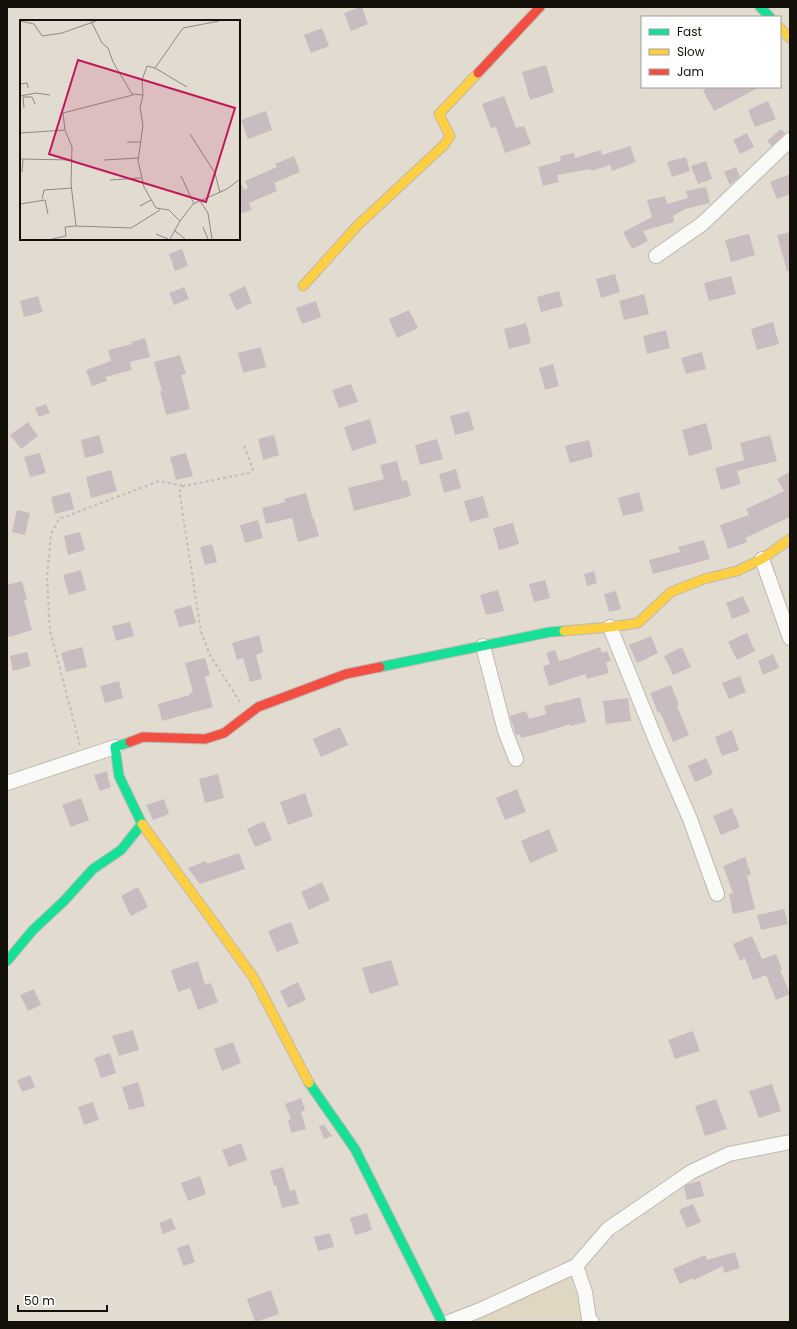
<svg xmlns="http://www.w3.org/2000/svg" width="797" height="1329" viewBox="0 0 797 1329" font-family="Poppins,sans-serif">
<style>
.built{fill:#e0d7c3}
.building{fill:#c9bcc0}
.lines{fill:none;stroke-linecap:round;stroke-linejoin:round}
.street-casing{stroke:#beb9b1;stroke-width:16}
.fast-casing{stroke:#beb9b1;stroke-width:11}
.slow-casing{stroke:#beb9b1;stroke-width:11}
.jam-casing{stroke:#beb9b1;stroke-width:11}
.path{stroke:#c0beba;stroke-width:2;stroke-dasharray:3 3;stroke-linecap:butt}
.street{stroke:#fafaf8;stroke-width:14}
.fast{stroke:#16e098;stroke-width:9}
.slow{stroke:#ffcf43;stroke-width:9}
.jam{stroke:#f24e42;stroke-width:9}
.inset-road{fill:none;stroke:#8e8a80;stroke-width:1}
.view{fill:#c2185b;fill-opacity:0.15;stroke:#c2185b;stroke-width:2}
.inset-edge{fill:none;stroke:#121009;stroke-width:2}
</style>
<rect width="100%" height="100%" fill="#e1dbd0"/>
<path class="built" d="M568 1270 585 1322H470Z"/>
<path class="building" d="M360 7H362L368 24 351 31 344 13Z
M322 28 329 46 311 53 304 35Z
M546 65 554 92 530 100 522 72Z
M709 87H760L714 111 703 90Z
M504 96 516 128 524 126 531 144 505 153 496 127 491 128 482 104Z
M768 101 776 119 755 127 748 110Z
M266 111 272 130 248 139 241 120Z
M781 129 785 133 772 146 767 141Z
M747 133 754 147 740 154 733 140Z
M630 146 636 162 612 171 610 165 591 171V169L557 175 559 182 543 186 538 167 561 161 560 156 574 153 575 158 601 150 602 155Z
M294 156 300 172 274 183 277 191 249 203 252 210 239 214V179L244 190 248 188 245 181 277 167 275 164Z
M686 157 690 171 672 177 667 162Z
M706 161 712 179 698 184 691 166Z
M736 167 740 176 730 185 724 172Z
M790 174V194L777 199 770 182Z
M706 187 710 203 685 209 673 216 674 222 643 231 648 241 632 249 623 232 652 217 647 200 665 196 667 204 688 198 686 191Z
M790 232V271H787L777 235Z
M749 234 755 255 731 262 725 240Z
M182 249 188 266 175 271 169 254Z
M615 274 620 292 601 298 596 279Z
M731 276 736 294 709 301 704 283Z
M245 286 252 303 236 310 229 294Z
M184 287 189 299 174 305 169 293Z
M559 291 563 306 541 312 537 297Z
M644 294 649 314 624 320 619 301Z
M38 296 43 312 24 317 20 301Z
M316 301 321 317 302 324 296 308Z
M409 310 418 328 397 338 389 319Z
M773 322 779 344 757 350 751 329Z
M526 323 531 343 509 349 504 329Z
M666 330 670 348 647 354 643 336Z
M145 338 150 357 130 362 132 370 105 377 107 381 92 386 86 370 111 361 108 350 132 344 131 342Z
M261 347 266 367 243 373 238 353Z
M702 352 706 369 686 374 681 358Z
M180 355 186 374 181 375 190 409 166 415 160 391H162L154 362Z
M553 364 559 386 545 390 539 368Z
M351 384 358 402 339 408 332 390Z
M46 404 50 413 39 417 35 408Z
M469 411 474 430 455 435 450 416Z
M370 419 377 443 352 451 344 427Z
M28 422 38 436 21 449 10 435Z
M706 423 713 449 689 456 682 430Z
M99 435 104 453 85 458 81 440Z
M274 435 279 455 263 460 258 439Z
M770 435 777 461 737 471 741 484 721 490 715 468 744 460 740 443Z
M437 439 443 459 420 465 415 445Z
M589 440 593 457 570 463 565 446Z
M40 453 46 473 30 477 24 457Z
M186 453 193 476 176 480 170 457Z
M397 461 402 481 407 480 411 496 354 511 348 488 384 479 380 465Z
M456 469 461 488 444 493 439 474Z
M111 470 117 491 91 498 86 477Z
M790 472V517L745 538 747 542 728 549 720 525 749 515 746 509 784 491 777 479Z
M70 492 74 509 55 514 51 497Z
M639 492 644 511 623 516 618 498Z
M306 493 313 519H314L319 536 298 542 292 518 266 524 262 508 285 502 284 499Z
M483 496 489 517 470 522 464 501Z
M17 510 30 513 25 535 12 532Z
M258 520 263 538 245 543 240 525Z
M513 523 519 544 499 550 493 528Z
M80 532 85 550 68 555 64 536Z
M704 540 710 559 653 574 649 560 680 552 678 547Z
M212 544 217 562 205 565 200 547Z
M81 570 86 590 69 595 63 575Z
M594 571 597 583 587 586 584 574Z
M545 580 550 598 534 602 529 584Z
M22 581 27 600H24L32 630 9 637 7 628V585Z
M498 590 504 611 486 615 480 595Z
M616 591 621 609 609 612 604 594Z
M743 596 750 612 732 619 726 603Z
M191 605 196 623 179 627 174 610Z
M130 622 134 636 116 641 112 626Z
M747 633 755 651 737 660 728 642Z
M259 635 263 652 256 655 262 679 250 682 243 658 237 660 232 643Z
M651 636 658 653 637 663 629 645Z
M82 647 87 667 66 672 61 653Z
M600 647 602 653 607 651 611 661 606 662 609 673 587 679 585 674 549 686 543 666 550 664 546 653 555 650 559 661 567 659Z
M682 647 691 667 673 675 664 656Z
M27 652 31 666 13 671 10 656Z
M773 654 779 668 763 675 758 661Z
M205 658 210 675 205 677 213 707 162 721 158 704 190 695V693L193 692 185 663Z
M740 676 746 692 729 699 722 683Z
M119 681 123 698 105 703 100 686Z
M671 685 679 705 677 706 689 735 673 742 660 712 658 713 650 693Z
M580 697 586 722 570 726V724L545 732 521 738 520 734 516 735 510 716 526 711 529 719 546 714 544 706 558 702 559 703Z
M628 698 631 721 606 724 603 701Z
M340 727 348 745 321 757 313 739Z
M732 730 739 750 722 756 715 737Z
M706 758 713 774 695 782 688 766Z
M107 771 108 778 111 787 100 791 94 775Z
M218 774 224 798 205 803 199 779Z
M517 789 526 812 505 820 496 798Z
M305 793 313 816 288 825 280 802Z
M81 798 89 820 71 827 62 805Z
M164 799 169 814 153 820 146 805Z
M732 808 740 827 721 835 713 816Z
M264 821 272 840 255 847 247 829Z
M549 829 558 851 530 863 521 841Z
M239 853 245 869 200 884 188 868 206 861 207 864Z
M745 857 751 874 747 876 755 909 733 914 729 894 733 893 723 866Z
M322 882 330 900 309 910 301 892Z
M138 887 148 907 131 916 121 896Z
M784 909 788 924 761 930 757 915Z
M291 922 299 943 277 952 268 931Z
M752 936 762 959 776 954 782 969 780 970 790 994 776 1000 766 975 753 980 745 958 740 961 733 944Z
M391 960 399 985 370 994 362 968Z
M198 961 205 985 211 983 218 1002 198 1010 190 988 178 992 171 970Z
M298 982 306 1000 288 1008 280 991Z
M34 989 41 1005 28 1011 20 995Z
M133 1030 139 1050 119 1056 112 1036Z
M693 1031 700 1051 675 1059 668 1040Z
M233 1042 241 1063 222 1071 214 1049Z
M110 1053 116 1073 101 1078 94 1058Z
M30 1075 35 1087 22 1092 17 1080Z
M138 1082 145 1106 129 1110 122 1087Z
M772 1084 781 1111 759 1118 749 1091Z
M301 1098 305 1110 301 1112 306 1129 291 1133 288 1120 291 1119 285 1104Z
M716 1099 727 1129 705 1136 695 1106Z
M93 1102 99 1120 84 1125 78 1107Z
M324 1125 332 1136 324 1139 319 1126Z
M241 1143 247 1160 229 1167 222 1150Z
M283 1167 290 1191 295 1189 299 1204 282 1208 276 1185 274 1186 270 1171Z
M200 1176 206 1194 188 1201 181 1183Z
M700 1181 704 1196 687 1200 684 1187 688 1184Z
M693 1204 701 1222 687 1228 679 1210Z
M367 1213 372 1230 355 1235 350 1218Z
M171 1218 176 1229 163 1234 159 1223Z
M330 1233 334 1247 318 1251 314 1237Z
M189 1244 195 1262 183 1266 177 1248Z
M735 1252 740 1268 724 1273 723 1266 694 1280 693 1278 680 1284 673 1269 705 1255 707 1260Z
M271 1290 279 1314 255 1322 247 1299Z"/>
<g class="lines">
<defs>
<path id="street" d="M656 256 702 224 790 140
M762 559 790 638
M610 627 657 743 690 819 717 894
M483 646 505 731 516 759
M7 783 115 747
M449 1322 480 1310 576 1266
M592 1322 589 1319 585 1292 576 1266 608 1229 691 1172 729 1154 790 1142"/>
<path id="fast" d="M760 7 770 17
M380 667 550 632 564 631
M7 961 33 930 64 901 93 869 121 850 142 824 119 776 115 747 130 742
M309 1083 355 1149 442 1322"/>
<path id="slow" d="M780 28 790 38
M303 286 357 226 444 145 450 136 439 114 478 73
M564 631 610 627 638 623 671 592 704 579 737 571 762 559 790 539
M142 824 254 978 309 1083"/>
<path id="jam" d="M478 73 540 7
M130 742 143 737 205 739 224 733 258 707 346 674 380 667"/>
</defs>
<use href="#street" class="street-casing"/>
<use href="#fast" class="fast-casing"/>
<use href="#slow" class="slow-casing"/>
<use href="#jam" class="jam-casing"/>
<path class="path" d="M240 702 210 655 201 632 180 496V489L184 486 249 473 253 470 252 467 244 445
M80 745 50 631 47 577 51 534 59 519 159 481 184 486"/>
<use href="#street" class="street"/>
<use href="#fast" class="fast"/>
<use href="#slow" class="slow"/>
<use href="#jam" class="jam"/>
</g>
<g transform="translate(20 20)">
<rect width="220" height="220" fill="#e1dbd0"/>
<path class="inset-road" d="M0 1 14 4 22 16 42 13 76 1M71 1 82 23 88 28 93 42 112 74 123 75 120 88 123 105 118 141 124 167 136 188 149 190 160 201M135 48 167 67M0 64 7 63 8 68M123 75 122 60 127 46 135 48 163 8 199 1M0 76 16 73 30 75M4 88 3 77H12L15 84M45 110 43 93 113 75M0 113 45 110 52 127 51 164 56 206 45 207 46 216 32 219M170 114 195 153 200 173M107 122H121M0 139 52 140M84 140 119 138M2 152 3 140M161 156 174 184M90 160 121 158M22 179 24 170 52 168M180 181 188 193 192 219M0 184 25 180 28 194M120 186 131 180M56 206 111 208 140 190M183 207 188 219M154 210 165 219M136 214 148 219M150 219 160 201 173 184 207 169 220 159"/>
<path class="view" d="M58 40 215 88 186 182 29 134Z"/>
<rect width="220" height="220" class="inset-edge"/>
</g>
<rect width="797" height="1329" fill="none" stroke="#121009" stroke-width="16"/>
<rect x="641" y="16" width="140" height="72" fill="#ffffff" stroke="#a09f9d"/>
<rect x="649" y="29" width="20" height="6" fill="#16e098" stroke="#a09f9d"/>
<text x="677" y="36" font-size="12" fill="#121009">Fast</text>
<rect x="649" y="49" width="20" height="6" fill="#ffcf43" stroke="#a09f9d"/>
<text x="677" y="56" font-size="12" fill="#121009">Slow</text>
<rect x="649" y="69" width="20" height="6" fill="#f24e42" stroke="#a09f9d"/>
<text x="677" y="76" font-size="12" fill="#121009">Jam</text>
<path d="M18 1305v6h89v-6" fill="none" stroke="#121009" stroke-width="2"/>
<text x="24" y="1305" font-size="12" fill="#121009" stroke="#ffffff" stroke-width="3" paint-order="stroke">50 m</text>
</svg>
